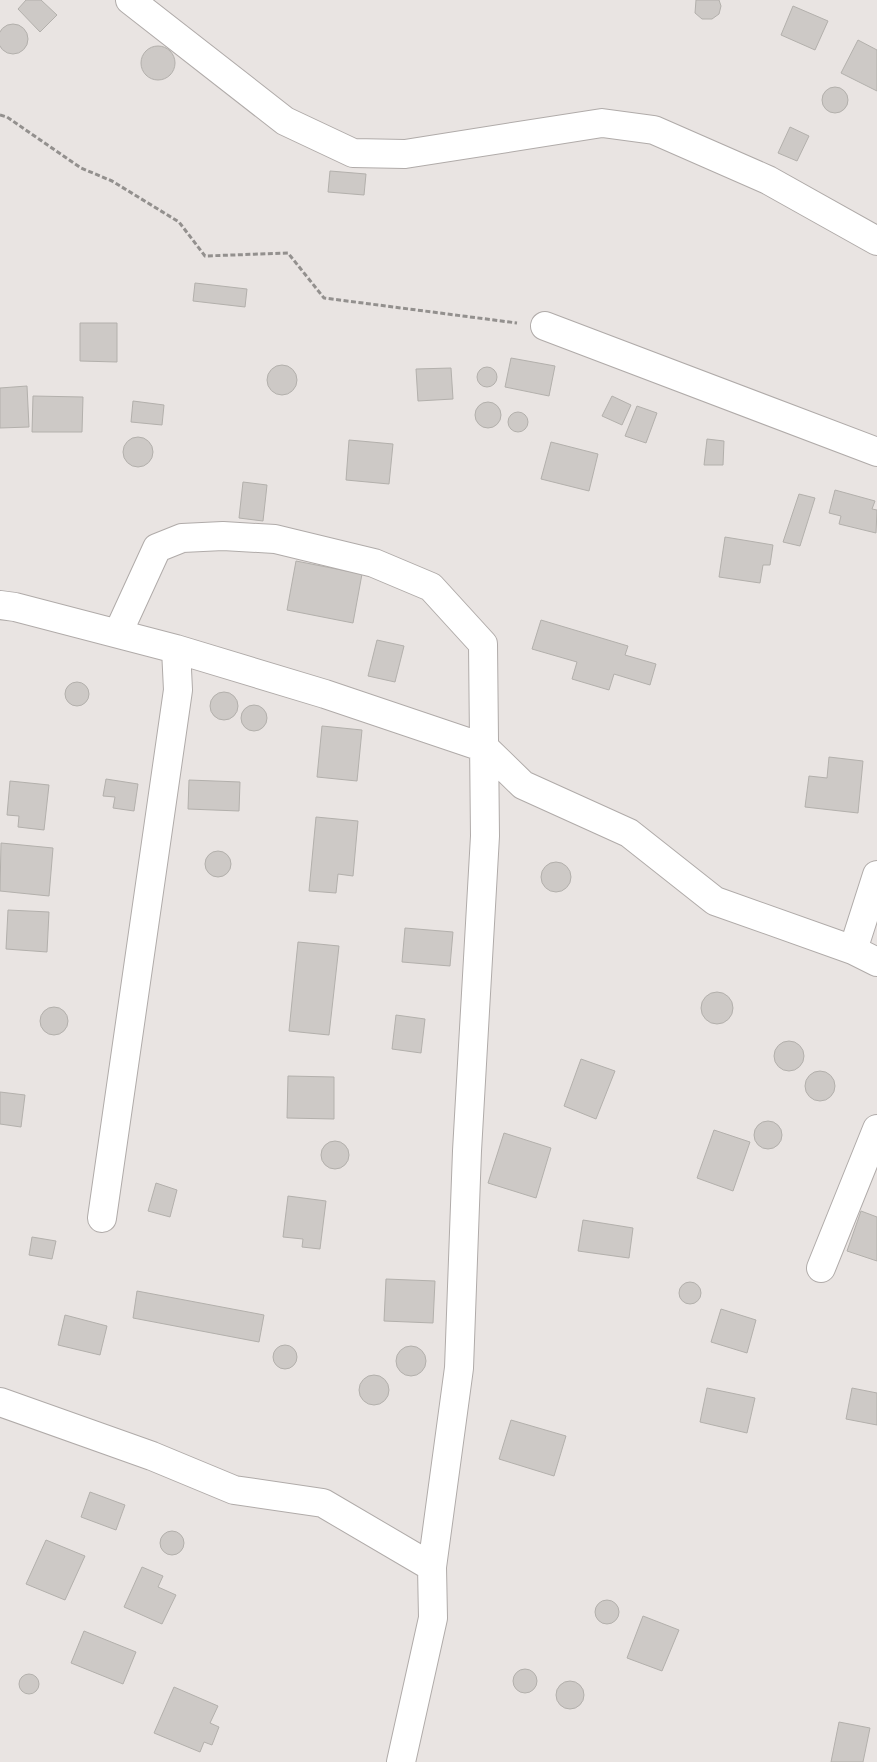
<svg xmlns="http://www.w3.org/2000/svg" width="877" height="1762" viewBox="0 0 877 1762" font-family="Roboto,sans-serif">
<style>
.building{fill:#cdc9c6;stroke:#b3b0ac}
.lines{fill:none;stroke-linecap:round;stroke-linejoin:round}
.street-casing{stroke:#b0aba9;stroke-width:30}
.path{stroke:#93908e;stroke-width:3;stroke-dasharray:5 2.5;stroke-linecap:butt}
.street{stroke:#fff;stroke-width:28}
</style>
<rect width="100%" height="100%" fill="#e9e4e2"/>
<path class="building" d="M26 0H41L57 15 40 32 18 9Z
M696 0H719L721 6 719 14 712 19H702L695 13Z
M793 6 828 21 815 50 781 35Z
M-2 39a15 15 0 1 1 30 0a15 15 0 1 1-30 0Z
M858 40 877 50V91L841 73Z
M141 63a17 17 0 1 1 34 0a17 17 0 1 1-34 0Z
M822 100a13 13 0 1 1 26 0a13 13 0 1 1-26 0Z
M790 127 809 136 797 161 778 153Z
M330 171 366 174 364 195 328 192Z
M195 283 247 289 245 307 193 301Z
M80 323H117V362L80 361Z
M511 358 555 366 549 396 505 387Z
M267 380a15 15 0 1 1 30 0a15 15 0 1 1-30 0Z
M477 377a10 10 0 1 1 20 0a10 10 0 1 1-20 0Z
M451 368 453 399 418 401 416 369Z
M27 386 29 427 0 428V388Z
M33 396 83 397 82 432H32Z
M612 396 631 405 622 425 602 416Z
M133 401 164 405 162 425 131 422Z
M475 415a13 13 0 1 1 26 0a13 13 0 1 1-26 0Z
M637 406 657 413 646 443 625 436Z
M508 422a10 10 0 1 1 20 0a10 10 0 1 1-20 0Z
M123 452a15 15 0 1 1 30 0a15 15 0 1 1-30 0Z
M707 439 724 441 723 465H704Z
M349 440 393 444 389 484 346 480Z
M551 442 598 454 589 491 541 479Z
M243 482 267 485 263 521 239 518Z
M835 490 875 501 872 509 877 510 876 533 839 524 841 516 829 513Z
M799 494 815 498 800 546 783 542Z
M725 537 773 545 770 565H763L760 583 719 577Z
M296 561 362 574 353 623 287 610Z
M541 620 628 646 625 655 656 664 650 685 614 674 609 690 572 679 577 662 532 649Z
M377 640 404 646 395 682 368 676Z
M65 694a12 12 0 1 1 24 0a12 12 0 1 1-24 0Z
M210 706a14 14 0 1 1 28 0a14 14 0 1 1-28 0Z
M241 718a13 13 0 1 1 26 0a13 13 0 1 1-26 0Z
M322 726 362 730 357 781 317 777Z
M829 757 863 761 858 813 805 807 809 776 827 778Z
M106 779 138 784 134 811 113 808 115 797 103 796Z
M189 780 240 782 239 811 188 809Z
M10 781 49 785 44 830 18 827 19 816 7 815Z
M316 817 358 821 353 876 338 874 336 893 309 891Z
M1 843 53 848 49 896 0 891Z
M205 864a13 13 0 1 1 26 0a13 13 0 1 1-26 0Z
M541 877a15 15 0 1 1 30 0a15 15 0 1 1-30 0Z
M8 910 49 912 47 952 6 949Z
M405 928 453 932 450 966 402 962Z
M298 942 339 946 329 1035 289 1031Z
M701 1008a16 16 0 1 1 32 0a16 16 0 1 1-32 0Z
M40 1021a14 14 0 1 1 28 0a14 14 0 1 1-28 0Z
M396 1015 425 1019 421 1053 392 1049Z
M774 1056a15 15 0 1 1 30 0a15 15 0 1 1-30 0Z
M581 1059 615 1071 596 1119 564 1106Z
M805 1086a15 15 0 1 1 30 0a15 15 0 1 1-30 0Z
M288 1076 334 1077V1119L287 1118Z
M0 1092 25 1095 21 1127 0 1124Z
M754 1135a14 14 0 1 1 28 0a14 14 0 1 1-28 0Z
M714 1130 750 1142 733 1191 697 1178Z
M504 1133 551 1148 536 1198 488 1183Z
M321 1155a14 14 0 1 1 28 0a14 14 0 1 1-28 0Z
M156 1183 177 1190 170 1217 148 1211Z
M288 1196 326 1201 320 1249 302 1247 303 1239 283 1237Z
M861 1211 877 1217V1261L847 1251Z
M583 1220 633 1228 629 1258 578 1251Z
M32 1237 56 1241 52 1259 29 1255Z
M386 1279 435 1281 433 1323 384 1321Z
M679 1293a11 11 0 1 1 22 0a11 11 0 1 1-22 0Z
M137 1291 264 1315 259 1342 133 1318Z
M721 1309 756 1320 747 1353 711 1342Z
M65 1315 107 1326 100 1355 58 1345Z
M273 1357a12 12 0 1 1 24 0a12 12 0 1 1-24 0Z
M396 1361a15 15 0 1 1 30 0a15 15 0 1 1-30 0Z
M359 1390a15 15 0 1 1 30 0a15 15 0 1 1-30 0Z
M707 1388 755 1398 747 1433 700 1422Z
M852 1388 877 1393V1425L846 1419Z
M511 1420 566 1436 554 1476 499 1459Z
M90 1492 125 1505 116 1530 81 1517Z
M160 1543a12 12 0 1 1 24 0a12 12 0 1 1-24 0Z
M46 1540 85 1556 65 1600 26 1584Z
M142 1567 163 1576 158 1587 176 1595 162 1624 124 1607Z
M595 1612a12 12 0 1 1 24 0a12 12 0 1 1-24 0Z
M643 1616 679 1630 662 1671 627 1658Z
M84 1631 136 1652 123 1684 71 1663Z
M513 1681a12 12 0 1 1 24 0a12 12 0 1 1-24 0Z
M19 1684a10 10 0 1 1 20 0a10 10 0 1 1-20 0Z
M556 1695a14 14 0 1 1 28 0a14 14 0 1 1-28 0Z
M174 1687 218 1706 210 1723 219 1727 212 1745 204 1742 200 1752 154 1733Z
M839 1722 870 1728 863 1762H831Z"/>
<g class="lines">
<defs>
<path id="street" d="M130 0 285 121 353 153 405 154 602 123 654 130 768 180 877 241
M545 326 877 452
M0 605 15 607 176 649 325 694 485 748 523 785 629 833 715 901 853 950 877 962
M118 633 157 548 182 538 223 536 275 539 374 563 431 587 483 644 485 836 467 1151 459 1368 432 1567 433 1618 401 1762
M853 950 877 875
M102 1218 178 690 176 649
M821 1268 877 1129
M0 1402 152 1456 234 1490 323 1503 432 1567"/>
</defs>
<use href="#street" class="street-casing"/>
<path class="path" d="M0 115 7 117 81 168 112 181 179 222 205 256 288 253 324 298 517 323"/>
<use href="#street" class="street"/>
</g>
</svg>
